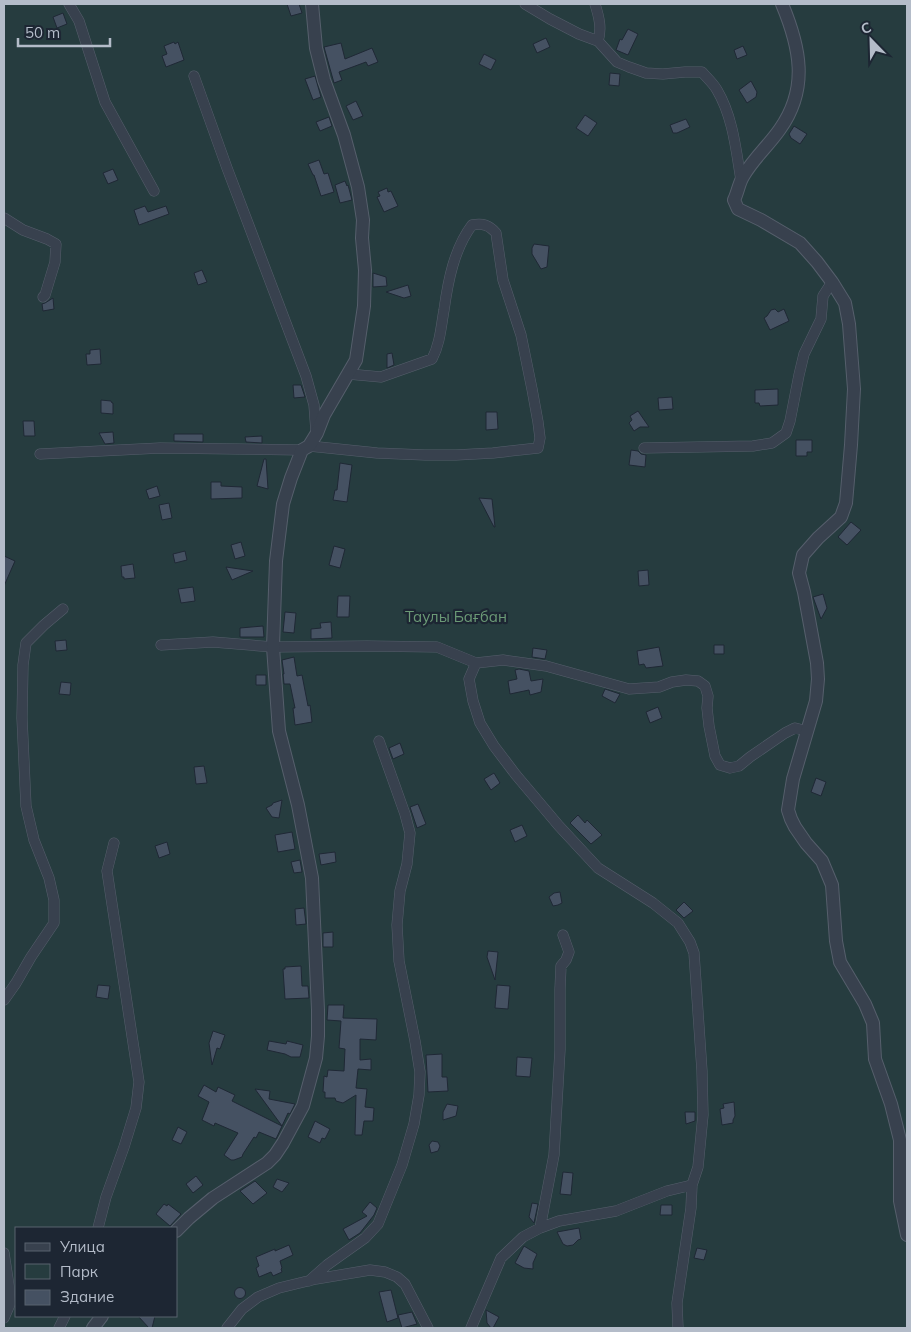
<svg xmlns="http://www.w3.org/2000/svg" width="911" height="1332" viewBox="0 0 911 1332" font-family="Mulish,sans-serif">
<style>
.green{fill:#263c3f;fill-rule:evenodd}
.building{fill:#455162;stroke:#1f2835}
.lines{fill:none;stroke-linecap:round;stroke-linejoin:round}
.minor-casing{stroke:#565f6c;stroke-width:11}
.tertiary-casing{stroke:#565f6c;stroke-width:14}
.minor{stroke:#38414e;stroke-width:10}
.tertiary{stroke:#38414e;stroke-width:12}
.labels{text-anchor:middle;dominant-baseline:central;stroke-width:4.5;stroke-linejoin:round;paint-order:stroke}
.park-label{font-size:15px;fill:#6b9a76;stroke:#1d2633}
</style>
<rect width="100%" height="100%" fill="#242f3e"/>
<path class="green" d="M4 4H907V1328H4ZM16 1228H176V1316H16Z"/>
<path class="building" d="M287 4H299L302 13 291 16Z
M63 13 67 24 57 28 53 17Z
M628 29 638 34 628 55 616 50 620 39 622 40Z
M546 38 550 47 537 53 533 44Z
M174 42 175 44 178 42 184 60 166 67 162 56 167 54 164 46Z
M341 43 345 59 372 48 378 62 368 66 366 62 339 72 342 80 334 83 324 47Z
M743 46 747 55 737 59 734 50Z
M484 54 496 60 491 70 479 64Z
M610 73 620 74 619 86 609 85Z
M315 76 321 97 313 100 305 79Z
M751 81 757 92 756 97 747 103 739 90Z
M356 101 363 116 353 120 346 106Z
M585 115 597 123 588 136 576 128Z
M329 117 332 126 320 131 316 122Z
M686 119 690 127 677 133H673L670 125Z
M794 126 807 134 800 144 791 138 789 134Z
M319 160 324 174 328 173 334 192 321 196 314 175H313L308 164Z
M113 169 118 180 108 184 103 173Z
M345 181 347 186 348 185 352 200 340 203 335 185Z
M387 188 388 192 391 191 398 206 384 212 377 197 380 196 378 192Z
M145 206 148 212 166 206 169 214 139 225 134 210Z
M534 244 549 246 547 267 541 269 532 254V248Z
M202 270 207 282 198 285 194 273Z
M373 273 386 277 387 286 373 287Z
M408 285 411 296 404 298 386 292Z
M53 298 54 309 43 311 42 304 45 303Z
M775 309 778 312 784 309 789 321 770 330 764 318 767 316 771 310Z
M100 349 101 364 87 365 86 354H90V350Z
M392 353 394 365 387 368V354Z
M293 385H301L305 397 294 398Z
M778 389V405L760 406 759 403H755V390Z
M672 397 673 409 659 410 658 398Z
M101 400 111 401 112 403H113V414L101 413Z
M638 411 649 427H640L634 431 629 423 632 420 630 416Z
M486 412H497L498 429 486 430Z
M23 421H34L35 436H24Z
M113 432 114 443 105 444 99 433Z
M174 434H203V442L174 441Z
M262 436V443L246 442 245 437Z
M796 440H812V452H807V456H796Z
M631 450 638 451 641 454 646 455 645 467 629 465Z
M264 459H266L268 489 257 486Z
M340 463 352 465 347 502 333 500 335 490H337Z
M211 482H221V486L242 487V498L211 499Z
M157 486 160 496 149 499 146 490Z
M479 498 492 499 495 527H494Z
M169 503 172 518 162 520 159 505Z
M851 522 861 530 847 545 838 537Z
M241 542 245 556 235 559 231 545Z
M334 546 345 549 340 568 329 565Z
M185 551 187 560 175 563 173 554Z
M4 556 15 561 4 586Z
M133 564 135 578 124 579V577H122L121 566Z
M226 567 253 571 232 580Z
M648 570 649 585 639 586 638 571Z
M193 587 195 601 181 603 178 589Z
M823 594 827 608 821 619 813 597Z
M338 596H350L349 617H337Z
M285 612 296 613 294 633 283 632Z
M331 622 332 638 311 639V629L321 628 320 623Z
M263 626 264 637H240V628Z
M66 640 67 650 56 651 55 641Z
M714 645H724V654H714Z
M659 647 663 666 646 668 644 664 639 665 637 651Z
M533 648 547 650 545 659 532 657Z
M294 657 297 676 302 675 308 706 310 705 312 722 295 725 293 708H295L290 684H284L283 674H284L282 660Z
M519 669 529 671 531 681 543 679 541 692 530 695 529 690 510 694 508 681 517 679 515 670Z
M256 675H266V685H256Z
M61 682 71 683 70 695 59 694Z
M605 689 620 694 615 703 602 696Z
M658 707 662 718 650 723 646 712Z
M400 743 404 754 393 759 389 748Z
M204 766 207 783 196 784 194 767Z
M494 773 500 783 491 790 484 779Z
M816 778 826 782 821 796 811 792Z
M282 800 279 818 272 817 266 808 272 805 273 803Z
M418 804 426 824 417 828 410 807Z
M578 815 585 823 587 820 602 835 591 844 570 823Z
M522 825 527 836 515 842 510 830Z
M292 832 295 849 278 852 275 835Z
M167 842 170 854 159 858 155 846Z
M335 852 336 862 321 865 319 854Z
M300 860 302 872 294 873 291 862Z
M560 892 562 903 558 905 553 906 549 897 554 893Z
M684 902 693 911 684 918 676 910Z
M304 908 306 924 296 925 295 909Z
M333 932V947H323V933Z
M488 951 498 952 495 980 487 957Z
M301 966 302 986H308L309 998 285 999 283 969H285V967Z
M98 985 110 986 108 999 96 997Z
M497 985 510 986 508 1009 495 1008Z
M328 1005H344L343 1018 377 1019 376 1040 360 1039V1060L371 1059V1070L358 1069 356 1088 367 1089 365 1107 374 1108 373 1121H364L362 1135H355L356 1095 343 1103 336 1101 335 1098H325V1092H323L324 1076 327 1077 328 1070 344 1071 345 1049 339 1048 341 1021 327 1020Z
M213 1031 225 1035 220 1049 217 1048 212 1065 209 1043Z
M269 1041 286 1044 287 1041 303 1045 300 1057H291L285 1054 267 1050Z
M442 1054V1077H447L448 1091 428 1092 426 1055Z
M517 1057 532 1058 530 1077 516 1076Z
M204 1085 216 1092 218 1087 235 1095 232 1101 282 1126 255 1089 270 1091 269 1099 295 1104 290 1114 288 1113 276 1139 259 1132 256 1138 254 1137 243 1154 242 1157 234 1160H231L224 1155 238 1133 215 1123 214 1126 202 1120 209 1102 198 1096Z
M734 1102 735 1116 733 1120V1123L722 1125 720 1109 724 1108 723 1104Z
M447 1104 458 1106 456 1116 443 1120V1112Z
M685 1112H695V1121L686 1124Z
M315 1121 330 1129 325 1139 322 1138 320 1143 308 1137Z
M178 1127 187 1132 181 1144 172 1140Z
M432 1141 438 1142 440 1146 438 1151 431 1153 429 1145Z
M563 1172 573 1173 571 1195 560 1194Z
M196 1176 203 1185 193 1193 186 1184Z
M277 1179 289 1183 282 1192 273 1187Z
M255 1181 267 1193 253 1204 240 1191Z
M370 1202 377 1208 374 1215 360 1233 349 1240 343 1229 367 1216 362 1212Z
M532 1203 538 1204 534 1223 529 1217Z
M164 1204 167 1206 168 1204 181 1214 170 1226 156 1214Z
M661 1205H672V1215H660Z
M579 1228 581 1239 578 1240 573 1245 567 1246 563 1244 557 1232Z
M289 1245 293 1255 280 1261 282 1268 281 1269 282 1272 273 1276 271 1272 259 1277 256 1268 259 1266 256 1257 275 1249V1251Z
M524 1246 537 1254 533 1263V1269L524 1268 515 1263Z
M697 1248 707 1250 704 1260 694 1258Z
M234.5 1293a5.5 5.5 0 1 1 11 0a5.5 5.5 0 1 1-11 0Z
M391 1290 398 1318 387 1322 379 1292Z
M486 1310 499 1317 493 1328H491L487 1323Z
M412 1312 417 1324 402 1328 398 1315Z
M138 1316H155L152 1328H149Z"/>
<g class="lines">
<defs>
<path id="minor" d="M69 4 79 21 105 102 154 191
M525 4 550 19 579 34 598 41 617 62 629 67 646 73 663 74 685 72H702C707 78 713 83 717 90 733 117 736 150 741 180
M595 4C599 17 602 28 598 41
M194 76 227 168 306 376 314 405 316 432
M4 218 23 230 47 239 56 244 55 262 45 295 43 297
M309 446 377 453 425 455H456L493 453 538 448 540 438 538 422 532 389 521 335 503 280 496 233C489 225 483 223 472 225 454 249 448 281 444 310 441 327 440 344 432 359L381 377 348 374
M644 448 753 446 772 443 786 433 790 421 799 375 804 354 821 319 823 296 832 282
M40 454 160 448 302 450
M161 645 213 642 273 647 367 646 437 647 476 663
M4 1000 16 983 31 957 54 923V900L49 878 34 840 26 806 22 718 23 665 26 643 44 625 63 609
M98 1228 106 1197 124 1147 136 1108 139 1082 107 871 114 843
M540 1228 554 1155 560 1050V989L561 966 566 960 569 952 563 935
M4 1253 9 1286 10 1304 4 1318
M309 1281 327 1265 365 1238 378 1224 402 1165 414 1124 419 1095 420 1072 415 1041 399 961 397 925 400 891 407 864 410 833 405 814 379 741
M59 1328 65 1316
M227 1328 242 1309 258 1297 279 1288 316 1279 370 1270 385 1272 397 1277 405 1284 428 1328
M471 1328 501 1258 523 1237 540 1228 559 1221 616 1211 667 1191 692 1185
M678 1328 677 1303 691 1208 692 1185 698 1167 703 1115 702 1071 694 953 690 942 678 923 653 903 598 868 559 826 516 775 494 746 480 723 473 701 469 679 476 663 503 660 546 666 629 689 659 687 672 682 686 680 698 681 705 686 708 696 707 708 709 726 715 756 720 765 730 768 739 766 750 757 785 733 795 728 807 731"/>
<path id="tertiary" d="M782 4C800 47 809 88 780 129 769 145 754 158 744 175 739 182 738 192 734 200L738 209 761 220 800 243 817 262 832 282 845 303 849 324 854 389 851 445 846 503 841 517 818 538 803 555 799 573 804 592 817 663 818 679 816 701 793 779 788 810 791 819 795 827 806 843 822 861 832 885 836 941 840 962 865 1004 873 1023 875 1059 891 1104 900 1140V1201L907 1235
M176 1231 189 1218 213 1198 267 1163 275 1155 283 1143 303 1106 316 1058 318 1036V1010L312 878 298 805 279 731 273 647 276 561 283 504 291 478 302 450 309 446 317 433 324 415 356 360 364 306 365 270 362 238 363 220 358 187 344 135 324 80 316 48 312 4
M93 1328 102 1316"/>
</defs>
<use href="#minor" class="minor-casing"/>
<use href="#tertiary" class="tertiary-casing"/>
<use href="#minor" class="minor"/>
<use href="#tertiary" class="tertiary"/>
</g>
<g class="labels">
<g class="park-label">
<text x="456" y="616">Таулы Бағбан</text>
</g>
</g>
<rect width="911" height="1332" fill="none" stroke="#b4bcc9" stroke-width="10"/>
<rect x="15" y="1227" width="162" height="90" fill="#1d2633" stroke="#59626f"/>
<rect x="25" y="1243" width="25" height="8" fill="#38414e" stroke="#59626f"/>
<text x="60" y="1252" font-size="15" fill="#b4bcc9">Улица</text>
<rect x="25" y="1264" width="25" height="15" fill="#263c3f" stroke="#59626f"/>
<text x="60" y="1277" font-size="15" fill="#b4bcc9">Парк</text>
<rect x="25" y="1290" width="25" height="15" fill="#455162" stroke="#59626f"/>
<text x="60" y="1302" font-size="15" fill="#b4bcc9">Здание</text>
<g transform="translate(871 40) rotate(337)" stroke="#1d2633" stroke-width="4" paint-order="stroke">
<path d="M0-4L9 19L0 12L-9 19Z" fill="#b4bcc9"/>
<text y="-8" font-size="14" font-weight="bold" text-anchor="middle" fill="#b4bcc9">С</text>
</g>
<path d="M18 38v8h92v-8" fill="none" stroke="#b4bcc9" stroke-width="2.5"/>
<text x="25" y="38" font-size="15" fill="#b4bcc9" stroke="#1d2633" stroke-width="4" paint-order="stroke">50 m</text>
</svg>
